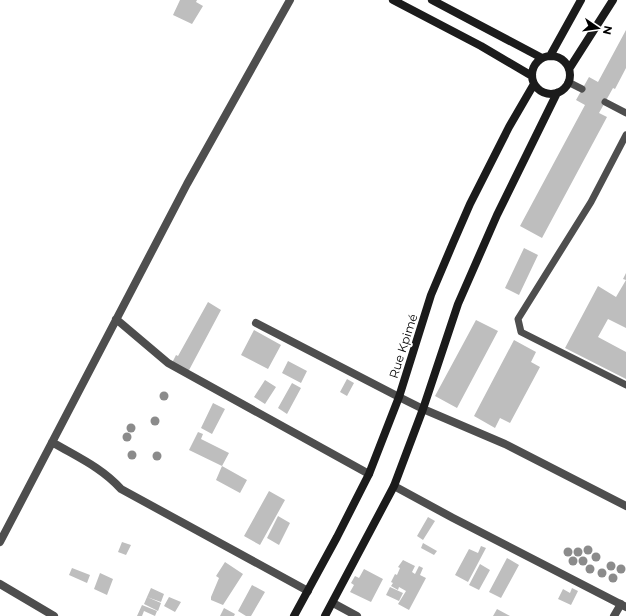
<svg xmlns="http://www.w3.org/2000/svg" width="626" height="616" viewBox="0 0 626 616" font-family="Montserrat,sans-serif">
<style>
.building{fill:#bebebe}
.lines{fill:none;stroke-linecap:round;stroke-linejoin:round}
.lane{stroke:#4e4e4e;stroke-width:7}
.street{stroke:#4e4e4e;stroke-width:8}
.secondary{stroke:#1b1b1b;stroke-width:8}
.tree{fill:#8b8b8b}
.labels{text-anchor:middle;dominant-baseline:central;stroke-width:4;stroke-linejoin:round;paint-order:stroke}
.street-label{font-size:12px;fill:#000;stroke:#fff}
</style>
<rect width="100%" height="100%" fill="#fff"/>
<path class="building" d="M180 0H197L196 2 203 6 192 24 173 15Z
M626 30V68L615 89 613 88 599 113 607 117 542 238 520 226 585 105 576 100 589 77 598 82Z
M524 248 538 255 519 295 505 288Z
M626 273V328L608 319 598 337 626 352V379L565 348 598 286 616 297 626 280 623 279Z
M208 302 221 310 188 372 172 363 176 355 178 356Z
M476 320 498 331 457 408 435 396Z
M254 330 281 345 268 369 241 355Z
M514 340 536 352 531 362 540 367 510 423 500 418 495 428 474 416Z
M288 361 307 371 301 383 282 373Z
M347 379 354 383 347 396 340 392Z
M265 380 276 387 265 404 254 397Z
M292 383 301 388 287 414 278 408Z
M213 403 225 409 212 434 201 428Z
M198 432 203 434 201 439 229 453 222 466 189 450Z
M222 466 247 480 240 493 216 480Z
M269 491 285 500 260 545 244 536Z
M278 516 290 523 279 545 267 538Z
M428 517 435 521 423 540 417 536Z
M122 542 131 545 126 555 118 552Z
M423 543 437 551 434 555 421 548Z
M481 546 486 548 468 582 455 575 469 549 478 553Z
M507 558 519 565 501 598 489 592Z
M403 560 415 566 412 572 415 574 419 566 423 568 420 575 426 578 409 610 398 604 406 591 399 587 398 590 391 586 393 583 391 582 395 574 397 575 400 568 398 567Z
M225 562 243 574 223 605 211 600V597L219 578 216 576Z
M480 564 490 570 479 590 469 585Z
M72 568 90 575 87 583 69 575Z
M364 569 383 579 371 602 350 592 354 585 351 583 355 576 359 578Z
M100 573 113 579 107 595 94 589Z
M252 585 265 592 251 616H246L238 611Z
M390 587 403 593 399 601 386 595Z
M151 588 164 594 161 602 147 597Z
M572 588 578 591 571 605 558 599 563 589 570 593Z
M147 597 161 603 158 611 144 604Z
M169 597 181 602 175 612 164 606Z
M142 605 157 611 155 616 144 611 142 616H137Z
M224 608 235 614 234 616H220Z
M497 609 510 616H493Z"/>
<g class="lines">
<path class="lane" d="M568 82 582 89
M605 102 626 113
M626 135 591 202 518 319 521 332 626 385"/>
<path class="street" d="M116 319 168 363 369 474
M256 323 399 397 423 409 505 444 626 506
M52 442C77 457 101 467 121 489L308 591
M394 486 453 518 626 607
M0 542 187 184 290 0
M0 584 54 616
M333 603 357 616
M614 616 621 604"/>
<path class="secondary" d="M393 0 481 46 532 76
M432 0 542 58
M550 56 581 0
M532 75a19 19 0 1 1 38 0a19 19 0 1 1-38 0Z
M569 69 613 0
M294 616 337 537 369 474 399 397 431 295 453 243 470 204 509 127 534 84
M325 616 394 486 423 409 458 304 497 215 557 93"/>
</g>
<g class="tree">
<circle cx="164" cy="396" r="4.5"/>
<circle cx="155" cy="421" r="4.5"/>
<circle cx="131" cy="428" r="4.5"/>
<circle cx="127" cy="437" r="4.5"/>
<circle cx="132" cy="455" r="4.5"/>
<circle cx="157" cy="456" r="4.5"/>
<circle cx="588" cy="550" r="4.5"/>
<circle cx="568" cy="552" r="4.5"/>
<circle cx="578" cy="552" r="4.5"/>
<circle cx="596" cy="557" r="4.5"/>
<circle cx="573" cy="561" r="4.5"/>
<circle cx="583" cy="561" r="4.5"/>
<circle cx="611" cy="566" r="4.5"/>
<circle cx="590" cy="569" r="4.5"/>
<circle cx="621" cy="569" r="4.5"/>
<circle cx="602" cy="573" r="4.5"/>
<circle cx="613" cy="578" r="4.5"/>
</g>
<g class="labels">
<g class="street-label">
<text transform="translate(403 346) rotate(-72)">Rue Kpimé</text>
</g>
</g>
<g transform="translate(598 28) rotate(103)" stroke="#ffffff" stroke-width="3" paint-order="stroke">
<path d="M0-3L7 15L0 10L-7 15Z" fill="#000000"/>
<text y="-6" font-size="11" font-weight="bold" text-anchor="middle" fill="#000000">N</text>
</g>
</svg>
